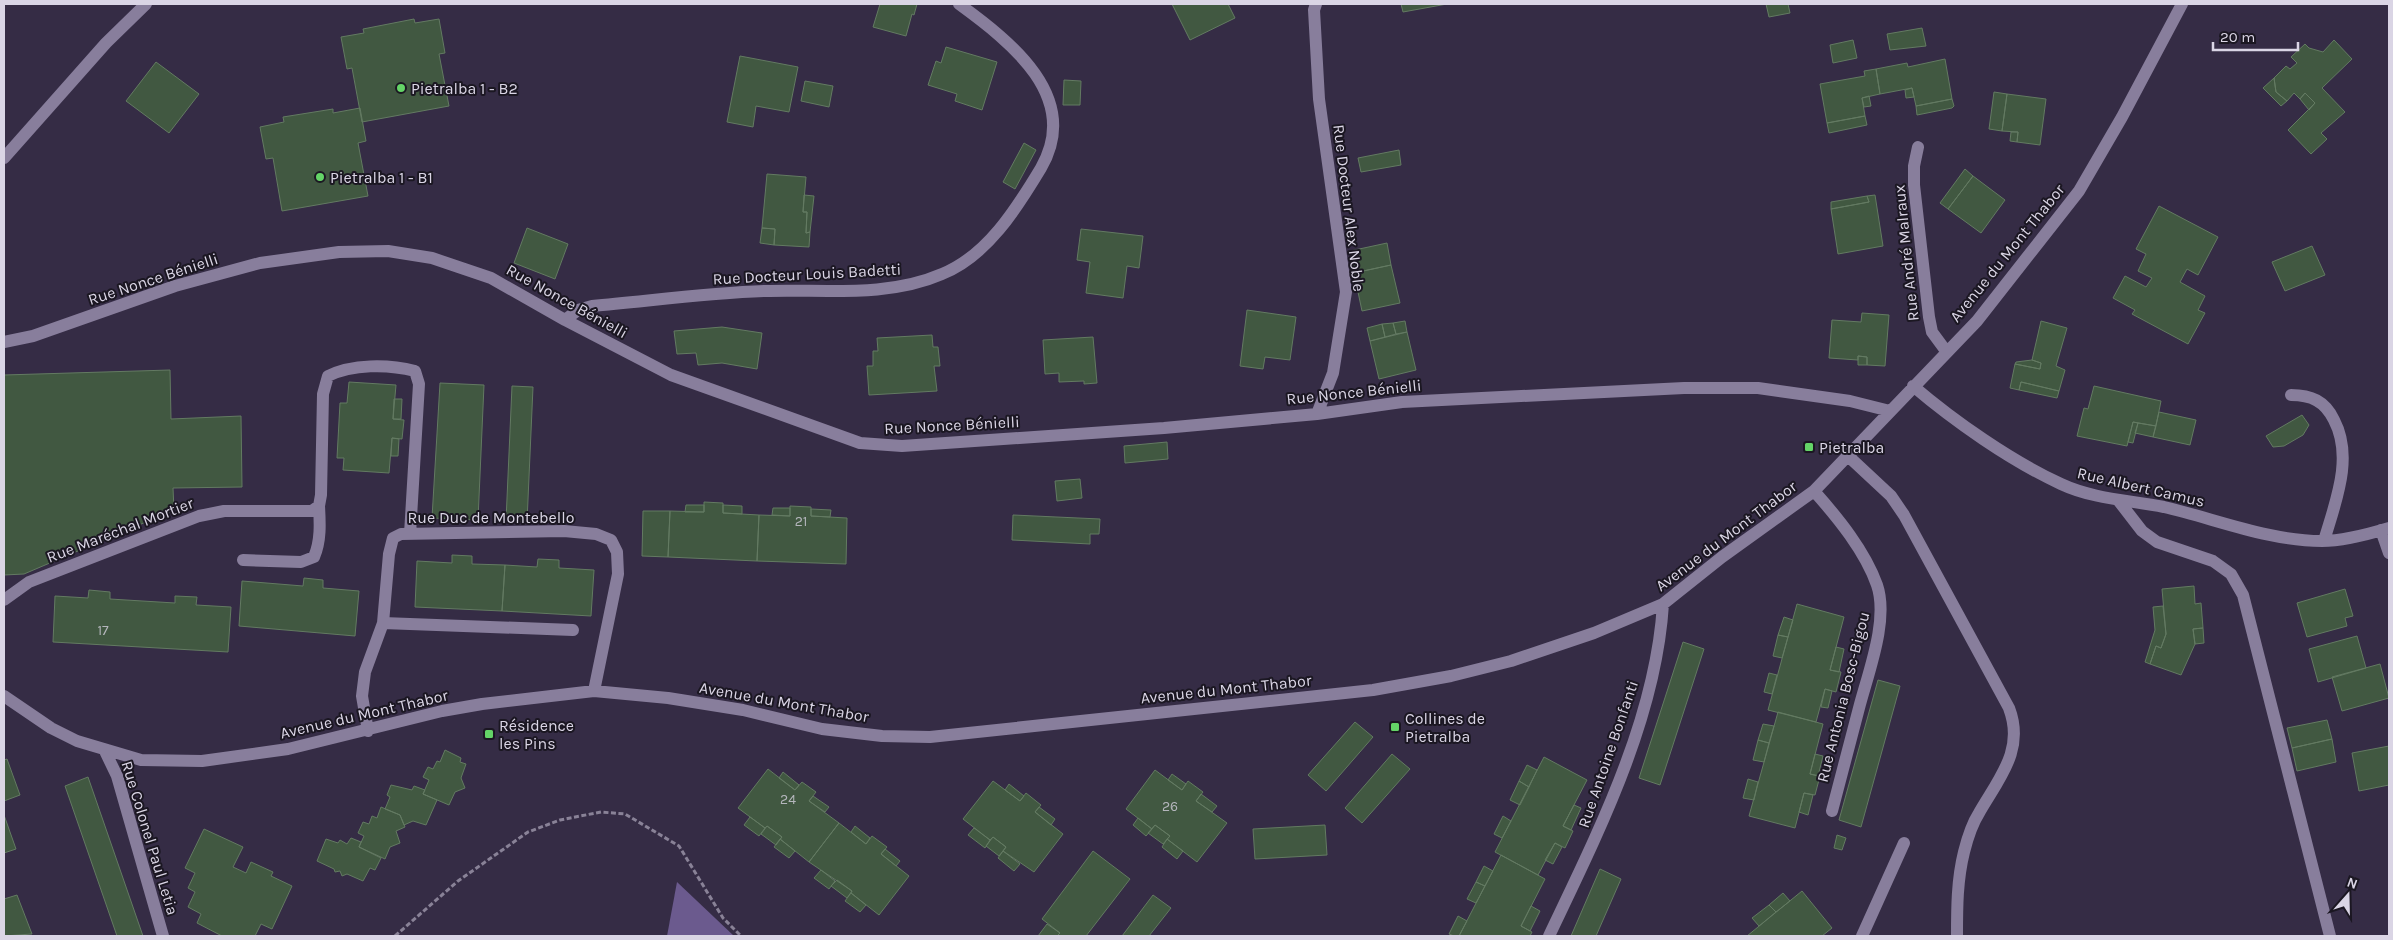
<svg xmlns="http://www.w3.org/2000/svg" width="2393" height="940" viewBox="0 0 2393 940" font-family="Karla,sans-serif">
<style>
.forest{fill:#6b5a8e}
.building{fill:#415841;stroke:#637a62}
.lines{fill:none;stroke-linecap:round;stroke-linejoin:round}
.path{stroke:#898297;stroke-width:3;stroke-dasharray:5 2.5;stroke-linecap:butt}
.minor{stroke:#887e9c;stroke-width:12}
.poi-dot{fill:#64d467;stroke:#1b1722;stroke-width:2}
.labels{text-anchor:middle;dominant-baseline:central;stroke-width:4;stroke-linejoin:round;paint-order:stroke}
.number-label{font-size:14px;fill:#b4b6bc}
.poi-label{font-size:16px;fill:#dad5e5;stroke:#1b1722;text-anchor:start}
.street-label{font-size:16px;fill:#dad5e5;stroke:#1b1722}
</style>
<rect width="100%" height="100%" fill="#352c45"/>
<path class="forest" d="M677 882 734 936H667Z"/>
<path class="building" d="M880 4H917L914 15 912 14 906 36 873 27Z
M1172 4H1228L1235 18 1190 40Z
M1401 4H1447L1403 12Z
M1766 4H1788L1790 13 1769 17Z
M414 19 415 23 439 19 445 53 439 54 449 106 362 122 352 68 347 69 341 37 364 33 363 29Z
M1922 28 1926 46 1890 50 1887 34Z
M1853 40 1857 58 1833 63 1830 45Z
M2334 40 2352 59 2322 88 2345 112 2321 133 2327 139 2311 154 2288 130 2315 103 2305 93 2300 99 2294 93 2287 101 2276 92 2274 78 2286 66 2290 69 2297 63 2291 57 2305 44 2309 48 2323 52Z
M946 47 997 62 982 110 955 101 957 94 928 85 936 61 941 63Z
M740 56 798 67 789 112 756 106 753 127 727 122Z
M1945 59 1952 99 1916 106 1912 88 1880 94 1876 69 1907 63 1908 67Z
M156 62 199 94 169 133 126 101Z
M1876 69 1880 94 1862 98 1865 116 1827 123 1820 84 1865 76 1864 71Z
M2274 78 2276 92 2287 101 2281 106 2263 88Z
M1064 80 1081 81 1080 105H1063Z
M805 81 833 86 829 107 801 101Z
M1912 88 1914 97 1906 98 1905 90Z
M1994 92 2007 94 2002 131 1989 129Z
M2305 93 2315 103 2309 110 2300 99Z
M2007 94 2046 99 2040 145 2017 142 2018 132 2002 131Z
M1869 96 1871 106 1864 107 1862 98Z
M1952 99 1954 106 1952 108 1917 115 1916 106Z
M360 108 366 141 358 143 368 196 282 211 273 158 266 159 260 127 284 122 283 117 333 109V113Z
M1865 116 1867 125 1829 133 1827 123Z
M2011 132H2018L2017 142 2010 141Z
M1024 143 1036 150 1015 189 1003 182Z
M1399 150 1401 165 1361 172 1358 158Z
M1965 169 1973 176 1948 209 1940 203Z
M767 174 806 177 803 212H807L806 233 810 232 809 247 774 245 775 229 762 228Z
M1973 176 2005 200 1981 233 1948 209Z
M804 195 814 196 810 232 806 233 807 212H803Z
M1875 195 1883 246 1838 254 1831 209 1869 202 1867 196Z
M1867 196 1869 202 1831 209V202Z
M2159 206 2218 237 2198 275 2187 269 2180 282 2205 296 2198 310 2205 313 2188 344 2132 314 2135 310 2113 298 2125 276 2146 287 2152 278 2138 271 2146 254 2136 249Z
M527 228 568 244 555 279 514 263Z
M762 228 775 229 774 245 760 243Z
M1081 229 1143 236 1139 268 1127 266 1123 298 1086 293 1090 262 1077 260Z
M1387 243 1391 265 1354 273 1350 251Z
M2312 246 2325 275 2285 291 2272 262Z
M1391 265 1400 303 1362 311 1354 273Z
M1247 310 1296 317 1290 360 1265 357 1263 369 1240 366Z
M1862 313 1889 315 1885 366 1867 365V357L1858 356V360L1829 358 1832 320 1861 322Z
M1405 321 1407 332 1396 334 1393 323Z
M2041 321 2067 328 2056 366 2065 370 2059 391 2021 382 2019 390 2010 388 2015 364 2040 369 2041 363 2032 360Z
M1393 323 1396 334 1385 337 1382 324Z
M1382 324 1385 337 1370 341 1367 328Z
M722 327 762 333 757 369 722 363 698 365 696 353 677 354 674 331Z
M1407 332 1416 370 1379 379 1370 341Z
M932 335 933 347H938L940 366H934L937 391 869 395 867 366H873V351H878L877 338Z
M1093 337 1097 383 1084 384V381L1059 382V373L1045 374 1043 340Z
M1858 356 1867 357V365H1858Z
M2032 360 2041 363 2040 369 2015 364 2016 362Z
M170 370 171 419 241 416 242 487 173 488 174 510 24 574 4 575V375Z
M349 382 396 385 393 419 404 420 402 439 392 438 389 473 343 470 344 458H337L340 403H347Z
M2021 382 2059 391 2057 398 2019 390Z
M440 383 484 385 478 520 432 518Z
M512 386 533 387 527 522 506 521Z
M2094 386 2161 401 2156 426 2133 422 2127 446 2077 436 2084 408 2088 409Z
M394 399H402L401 419H393Z
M2159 412 2196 420 2190 445 2153 437Z
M2302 415 2309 425 2303 435 2284 446 2273 447 2266 436Z
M2133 422 2138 423 2133 443 2128 442Z
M2138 423 2156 426 2153 437 2135 433Z
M392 438 399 439 398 456H391Z
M1167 442 1168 459 1125 463 1124 446Z
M1080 479 1082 498 1057 501 1055 481Z
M704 502 723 503V513L759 515 757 561 668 557 670 511 704 512Z
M686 505H704V512H685Z
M723 505 742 506V514L723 513Z
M790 506 811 507V516L847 518 846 564 757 561 759 515 790 516Z
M773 508H790V516L772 515Z
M811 509 831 510 830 517 811 516Z
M643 511H670L668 557 642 556Z
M1013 515 1100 519 1099 534H1090V544L1012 540Z
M452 555 472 556V564L505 565 502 611 415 607 417 561 452 563Z
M538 559 559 560V568L594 570 591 616 502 611 505 565 537 567Z
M304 578 323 580V588L359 591 355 636 239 626 242 581 303 586Z
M2194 586 2195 604 2201 603 2203 628 2193 629 2195 644 2181 675 2150 664 2156 646 2161 648 2166 634 2162 589Z
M2345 589 2353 616 2345 618 2347 626 2307 637 2297 603Z
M89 590 110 592V599L175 603V596L197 597 196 605 231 607 228 652 53 642 55 596 88 598Z
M1797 604 1844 617 1830 670 1841 672 1836 692 1825 689 1816 722 1768 710Z
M2163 606 2166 634 2161 648 2156 646 2150 664 2145 662 2155 630 2153 607Z
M1784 617 1793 620 1788 637 1778 635Z
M2203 628 2204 643 2195 644 2193 629Z
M1778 635 1788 637 1782 658 1773 656Z
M2357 636 2366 668 2318 682 2309 649Z
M1683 642 1704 649 1660 785 1639 778Z
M1836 647 1844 649 1839 672 1830 670Z
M2380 664 2389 698 2342 711 2332 677Z
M1769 673 1777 675 1772 694 1764 692Z
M1878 680 1900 686 1861 827 1839 820Z
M1825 689 1832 691 1828 708 1821 707Z
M1778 712 1823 724 1810 774 1820 776 1815 795 1804 793 1795 828 1749 816Z
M2327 720 2332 739 2292 748 2287 728Z
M1355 722 1373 737 1326 791 1308 775Z
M1763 724 1774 726 1769 743 1758 740Z
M2332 739 2336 762 2297 771 2292 748Z
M1758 740 1769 743 1764 762 1753 760Z
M2389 746V785L2359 791 2352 753Z
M445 750 461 758 460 762 466 764 461 778 465 788 455 792 449 805 423 794 429 780 423 777 428 767 433 769 437 761 440 762Z
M1392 754 1410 769 1362 823 1345 808Z
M1815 754 1823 756 1818 776 1810 774Z
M1544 757 1587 780 1563 826 1573 831 1565 848 1555 843 1538 875 1495 852Z
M7 759 20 795 4 801V760Z
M1527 765 1537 770 1529 787 1519 781Z
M768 769 795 790 802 782 816 792 809 801 839 823 809 862 780 839 782 837 767 826 765 828 738 808Z
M1155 770 1182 790 1188 781 1203 792 1196 801 1227 823 1197 862 1167 839 1170 836 1155 825 1152 829 1126 809Z
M783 772 799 785 795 790 779 778Z
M1172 774 1186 784 1182 790 1168 780Z
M88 777 143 936H117L65 786Z
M1748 779 1758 782 1754 800 1743 798Z
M993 781 1020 801 1026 793 1041 805 1035 812 1063 834 1034 872 1003 851 1006 847 993 837 990 840 963 819Z
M1519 781 1529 787 1520 805 1510 800Z
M1009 784 1024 796 1020 801 1005 790Z
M391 785 412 790 414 786 425 790 423 794 437 800 426 825 413 821 404 825 400 815 385 809 390 797 387 795Z
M1804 793 1813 795 1808 815 1799 812Z
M1201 794 1217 806 1212 812 1196 801Z
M813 796 829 807 825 812 809 801Z
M1574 805 1581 808 1571 830 1563 826Z
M381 807 400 815 405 827 396 831 400 843 390 847 385 859 359 847 364 836 358 833 363 822 369 824 372 816 377 818Z
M1039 807 1055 819 1051 825 1035 812Z
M4 815 16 849 4 853Z
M1503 816 1511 821 1502 838 1494 834Z
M750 817 765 828 759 836 744 825Z
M1138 818 1152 829 1146 836 1133 825Z
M839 823 866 844 872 836 887 847 881 854 909 876 879 915 851 893 852 891 809 862Z
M1155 825 1170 836 1163 844 1148 833Z
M1325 825 1327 855 1255 859 1253 829Z
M767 826 782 837 776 845 761 834Z
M855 826 870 838 866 844 851 832Z
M974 828 990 840 985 848 968 835Z
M204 829 243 847 233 867 246 873 251 862 273 872 271 876 292 886 272 929 261 924 255 936H222L197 923 201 914 188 907 195 892 188 888 195 873 185 868Z
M1837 835 1846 838 1842 850 1834 848Z
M993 837 1006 847 999 856 986 846Z
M351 838 361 842 359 847 381 858 375 870 370 868 363 881 347 874 342 876 340 871 335 872 334 869 317 861 326 839 338 843 340 840 347 844Z
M780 839 795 851 789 858 774 847Z
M1167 839 1183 851 1177 859 1162 847Z
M1555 843 1562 847 1553 864 1545 860Z
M885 849 900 861 896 866 881 854Z
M1003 851 1020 864 1014 871 998 858Z
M1093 851 1130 879 1086 936H1057L1060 933 1042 919Z
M1501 855 1545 879 1521 926 1532 932 1530 936H1459Z
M1484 866 1493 871 1485 886 1476 882Z
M1600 869 1621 879 1596 936H1571Z
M821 870 835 881 829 889 814 878Z
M837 880 852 891 847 898 831 886Z
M1476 882 1485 886 1476 903 1467 899Z
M1802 891 1832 928 1822 936H1747Z
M851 893 866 905 860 912 845 901Z
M1783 893 1790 901 1776 912 1769 905Z
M17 895 32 934 4 936V899Z
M1153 895 1171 908 1149 936H1122Z
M1769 905 1776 912 1759 926 1752 918Z
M1531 906 1540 911 1530 931 1521 926Z
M1458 916 1467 921 1459 936H1454L1449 934Z
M1047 924 1060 933 1057 936H1038Z"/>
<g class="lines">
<path class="path" d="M395 936 458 881 528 832 560 820 601 812 625 814 679 846 723 918 741 936"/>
<path class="minor" d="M1316 4 1314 10 1319 99 1346 292 1333 373 1317 414
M1918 147 1914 166V185L1929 317 1932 332 1946 351
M4 158 106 43 146 4
M565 320 578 310 592 306C649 301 708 293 765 291 823 289 887 298 942 274 987 256 1017 208 1041 168 1082 97 1011 42 959 4
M4 342 33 336 175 286 260 263 339 252 388 251 432 258 491 278 565 320 671 375 860 443 902 446 1164 428 1317 414 1402 402 1684 388H1758L1850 401 1890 411
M1913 386C1954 421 2011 461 2061 484 2093 499 2129 500 2164 507 2216 519 2269 541 2322 541 2343 541 2369 534 2389 528
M2291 395C2311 395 2325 401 2334 420 2354 458 2335 503 2324 541
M1847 455 1891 496 1904 515 2009 708C2025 750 1999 778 1979 813 1972 824 1967 840 1964 852 1957 880 1957 908 1957 936
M1814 491C1838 518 1865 551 1877 585 1889 620 1868 673 1859 708 1850 743 1841 777 1832 811
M2118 500 2142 531 2157 542 2213 561 2231 574 2243 595 2330 936
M2381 530 2389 553
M243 560 301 562 314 557C321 541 320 523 319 506
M4 600 29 582 199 516 224 511H312L319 506 321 495 323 394 328 376C352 364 388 364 415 371L419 384 410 534
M383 623 573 630
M4 696 51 728 77 741 141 760 202 761 288 749 442 711 482 704 594 691 668 698 743 710 822 729 882 736 930 737 1373 690 1451 676 1511 661 1594 633 1663 604 1722 557 1814 491 1977 321 2079 191 2122 117 2182 4
M368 731 362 696 365 672 383 623 389 554 393 538 401 534 564 531 596 534 611 540 617 552 618 574 594 691
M104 749 117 776 163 936
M1549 936C1598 833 1656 719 1663 604
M1862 936 1904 843"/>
</g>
<g class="poi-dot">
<circle cx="401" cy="88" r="5"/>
<circle cx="320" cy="177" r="5"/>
<rect x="1804" y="442" width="10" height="10" rx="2.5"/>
<rect x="1390" y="722" width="10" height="10" rx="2.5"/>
<rect x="484" y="729" width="10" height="10" rx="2.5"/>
</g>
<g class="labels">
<g class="number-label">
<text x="801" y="521">21</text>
<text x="103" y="630">17</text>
<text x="788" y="799">24</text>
<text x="1170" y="806">26</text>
</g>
<g class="poi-label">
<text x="411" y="88">Pietralba 1 - B2</text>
<text x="330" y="177">Pietralba 1 - B1</text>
<text x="1819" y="447">Pietralba</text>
<text x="1405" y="718">Collines de<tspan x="1405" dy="18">Pietralba</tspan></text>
<text x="499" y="725">Résidence<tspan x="499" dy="18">les Pins</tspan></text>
</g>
<g class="street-label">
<text transform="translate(1349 208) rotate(83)">Rue Docteur Alex Noble</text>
<text transform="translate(1906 253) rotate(-96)">Rue André Malraux</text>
<text transform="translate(2007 253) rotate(-51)">Avenue du Mont Thabor</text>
<text transform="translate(807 274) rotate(-3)">Rue Docteur Louis Badetti</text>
<text transform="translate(153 279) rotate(-18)">Rue Nonce Bénielli</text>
<text transform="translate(567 301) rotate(29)">Rue Nonce Bénielli</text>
<text transform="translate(1354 392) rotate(-6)">Rue Nonce Bénielli</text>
<text transform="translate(952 425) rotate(-3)">Rue Nonce Bénielli</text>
<text transform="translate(2141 487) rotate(13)">Rue Albert Camus</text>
<text x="491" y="517">Rue Duc de Montebello</text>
<text transform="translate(120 530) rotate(-21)">Rue Maréchal Mortier</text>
<text transform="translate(1726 536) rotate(-37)">Avenue du Mont Thabor</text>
<text transform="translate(1226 689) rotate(-6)">Avenue du Mont Thabor</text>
<text transform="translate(1843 697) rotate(-76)">Rue Antonia Bosc-Bigou</text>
<text transform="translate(784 702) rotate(10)">Avenue du Mont Thabor</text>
<text transform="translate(364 714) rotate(-13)">Avenue du Mont Thabor</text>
<text transform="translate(1608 754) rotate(-71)">Rue Antoine Bonfanti</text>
<text transform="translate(150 838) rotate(73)">Rue Colonel Paul Letia</text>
</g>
</g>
<rect width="2393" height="940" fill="none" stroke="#dad5e5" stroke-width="10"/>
<g transform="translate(2348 895) rotate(20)" stroke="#1b1722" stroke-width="4" paint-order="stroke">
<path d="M0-4L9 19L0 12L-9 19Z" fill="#dad5e5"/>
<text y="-8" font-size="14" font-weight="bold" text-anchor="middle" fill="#dad5e5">N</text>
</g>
<path d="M2213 42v8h85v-8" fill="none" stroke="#dad5e5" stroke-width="2.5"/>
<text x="2220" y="42" font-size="15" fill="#dad5e5" stroke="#1b1722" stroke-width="4" paint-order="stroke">20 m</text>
</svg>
